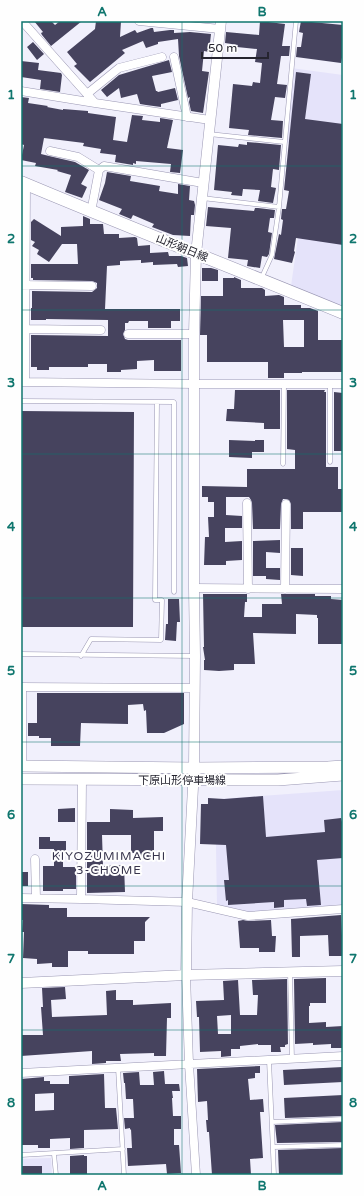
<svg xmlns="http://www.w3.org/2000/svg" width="364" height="1196" viewBox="0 0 364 1196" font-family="'Varela Round','Noto Sans JP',sans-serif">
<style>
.built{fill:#e5e3fa}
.building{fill:#46435e;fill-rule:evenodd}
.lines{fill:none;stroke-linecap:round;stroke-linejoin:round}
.service-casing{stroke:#9a97b3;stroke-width:5}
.minor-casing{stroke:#9a97b3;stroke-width:9}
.tertiary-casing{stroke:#9a97b3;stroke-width:11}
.secondary-casing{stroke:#9a97b3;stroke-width:12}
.primary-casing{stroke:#9a97b3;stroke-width:13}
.service{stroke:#fff;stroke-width:4}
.minor{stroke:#fff;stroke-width:8}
.tertiary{stroke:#fff;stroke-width:10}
.secondary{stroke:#fff;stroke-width:11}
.primary{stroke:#fff;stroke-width:12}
.grid{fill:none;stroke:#0f766e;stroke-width:1;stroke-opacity:0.55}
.labels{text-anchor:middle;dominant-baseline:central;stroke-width:4;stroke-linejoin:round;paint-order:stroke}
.street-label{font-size:11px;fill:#25242f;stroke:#fefefe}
.neighbourhood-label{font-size:12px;letter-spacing:1px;fill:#37344c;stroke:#fefefe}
.neatline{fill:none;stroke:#0f766e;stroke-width:1.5}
.grid-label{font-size:13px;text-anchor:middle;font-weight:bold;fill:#0f766e}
</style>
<rect width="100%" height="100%" fill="#f1f0fc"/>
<path class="built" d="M291 68 343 75V307L291 286 311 147 284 142Z
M343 790V905L247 913 217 905 216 848 218 799Z
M51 1158 52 1175H21V1159Z"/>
<path class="building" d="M34 21H51L55 25 60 21H82L51 46 42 35 41 33 43 32Z
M96 21H121L120 37 135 30 137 33 151 28H153L154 32 170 30H174V33L190 32 211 34 209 52 204 51 202 71 209 72 203 113 191 111 189 102 190 97 188 98 179 56 178 39 158 42V44L146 48 143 41 122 50 125 53 90 82 74 66 77 64 67 52 95 29Z
M260 21 285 24 282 46H290L289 56H281L277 84 287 85 285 98 275 97 271 120 283 121 282 138 248 135 249 130 229 128 233 84 252 86 253 82 260 83 262 63 255 62 257 49 237 47 238 45 225 43 226 32 259 35Z
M301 21 343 25V52L341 63 296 57 297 47H301L303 33 299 32Z
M33 42 44 54 37 60 27 47Z
M169 60 172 72 152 76 156 91H157L158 92 175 88 178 100 161 104V107L146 105 140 104 137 94 121 98 119 88 107 97 101 90 119 75Z
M21 61 39 63 38 70 61 73 62 75 60 92 40 89 41 80 21 77Z
M296 72 311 74 305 119 343 124V245L296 238 294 251 295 252 292 263 274 259 279 234 281 235 283 220 281 219 282 209H286L289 191 284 190Z
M21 97 29 98 28 103 48 106 47 107 63 110V109L88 111V113L116 117 113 140 127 142 132 115 143 116 142 120 160 122V118L173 120 167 148 183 150 180 173 170 172 171 164 136 161V164L133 163V165L115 162 116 155 100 153 101 149 83 146 84 143 44 138 41 154 49 156 75 162 89 170 81 184 87 187 82 198 65 192 71 175 57 171 58 170 35 166 36 163 21 160 24 145 21 144Z
M247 142 281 145 279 170 273 169 271 187 276 188 273 203 258 201 260 190 243 189 242 196 231 195 232 192 214 190 218 145 238 147 239 144 247 145Z
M107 172 131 176 130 181 160 186 159 191 178 194V184L190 186 189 200 194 201 195 205 194 215H191L190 236 173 235 152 227 154 224 133 215 131 219 119 214 122 209 99 200 105 183Z
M208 207 254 211 255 208H258L275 210 274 218H270L268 232 272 233 269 254 267 257 262 256 260 268 247 266 248 260 228 258 231 228 206 226Z
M83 216 90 219V224H103L104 234H119V238L135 237 137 238 138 246 150 245V253L168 252 169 256H181L187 258 188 266 178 267 177 264 153 265V262L141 263V260L120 261V265L107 266 105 309H180V321H171V328H148V321H129L128 323H125V330L123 334 125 339 128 340H181V371H154V360L137 361V369L121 370V372H107V364H88V367H49V370H37V367H31V335L108 336V320L46 319V320H31V308H32V291L92 292 97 288V283L92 281 33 280V278H31V264H78L77 244H62L49 262 37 254 39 250 32 246 35 242 31 240V222L34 219 61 236V227L83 226Z
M202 268H211L218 270V281H202Z
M234 277 241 280V288H262L265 290V296L279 295 284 297V305H301V308H310L318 311V340H343V372H302V373H284V378H268V362H207V335H200L201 296H223V278H234ZM283 320H304V347H284Z
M235 390H280V429H264V423L226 421 227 409H234Z
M287 390H325L324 392H326V467H338V489H343V512H303V529H291V504L289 500 286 499H283L281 504 280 529H253L252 503 251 500 249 497H226V515L242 516V528H225V542L242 541V560L226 561V565H204L205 537H209L208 517H214V502H208V497H202V486L247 487V469H295V450L287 449Z
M334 392 343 393V451H334Z
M21 411 134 412 133 627H21Z
M229 440 255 441V440H264V452H252V458L229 457Z
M280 540V553L266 552V568H280V580L266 579V576H253V541Z
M291 548H303V576L291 575Z
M203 594H247V602H245L244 617H262V604H282L281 594H315V596H331V599L343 600V644H318V618H317V615L296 614V634L253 633 255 664H234V670L219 671 204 670V660H205L203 647H204Z
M168 599H179L180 622H177L176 641 165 640 166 624H168Z
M37 693H184V724L164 733H147L146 710 144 711 143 704 128 705V724L81 723 80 746H51V738H39V736H28V723H37Z
M263 796 266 837 325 832 324 820 341 818 342 822H343V858L317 860 321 905 307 906 306 899 284 900V907L274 908V902L228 905V900L226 901 224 880H229L226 845 200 844 201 804H208V798L224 799Z
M75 808V822H58V809Z
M110 809 133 810V818L163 817V831H154V860L138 859V853H131V835H102L103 866 124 865 125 892 87 893V822H110Z
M39 837H50V841H66V853H63V867H76V889H63V891H43V866H54V849H39Z
M21 872H28V886H21Z
M21 904 49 905V908H67V917H150L145 922V941H134V954H88V951H68V967H52V963L37 964V959L23 958 24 932H22L23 920H21Z
M341 915 343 956H329L328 935 300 936V957H292L291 919Z
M243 920 248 921 271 920 272 936H276L275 952H259V948H240L238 921Z
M326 978V1003H310V1006H309V1023L326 1022V1027L343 1026V1048H331V1044L313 1045V1043L295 1044 294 979Z
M287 979 288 1044 285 1045V1047H280L281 1052H271V1045H258V1044L240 1046V1049H231V1056L221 1057V1051L200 1052 199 1017H197L196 1001 224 1000 223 981 238 980 240 1015H257L258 995H253L252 980ZM231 1015V1034H218L217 1016Z
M65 987 66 999 51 1000 52 1017 107 1015 106 991 116 990V1000H133V1005L171 1003V1018H167L166 1056H154V1053L120 1054 121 1061H106V1063L92 1064V1051L21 1056V1035H43L41 1007H43L42 988Z
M260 1066V1073H255V1078L248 1079 250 1100 263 1099 264 1112H260L263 1158 250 1159 251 1175H212L209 1132H207L206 1120H208L207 1101 198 1102 197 1069Z
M343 1067V1082L284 1085 283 1070Z
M164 1071 165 1084H179L180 1091H172L173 1098H172L173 1116H181V1129H174V1145H179L181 1173 167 1174 166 1164 128 1166 127 1148H132L131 1129 130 1130V1128L125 1129 124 1118H134L133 1099H126L125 1083H124L123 1073 139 1072 140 1085H154L153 1072Z
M104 1074 105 1108H116L118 1129 84 1130V1148L70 1149V1138L50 1139V1148H38V1145H21V1079L44 1077V1081H50V1084H69V1076ZM54 1093V1110L35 1111V1094Z
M343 1095V1116L285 1118 284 1098Z
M343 1122V1142L277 1143 275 1125Z
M343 1148V1175H279L278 1150Z
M84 1155V1156H87V1175H70V1156Z
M21 1166H42V1175H21Z"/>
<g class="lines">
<defs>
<path id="service" d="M209 134 284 142
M202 198 279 207
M261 279 272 255 279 207 296 21
M330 384V462
M21 401 174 402V592
M283 464 284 384
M21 654 195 656
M81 656 91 639 161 640 162 600H155L157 402
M24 687V764
M290 973 292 1059
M269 1060 274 1175
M118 1068 124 1175
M272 1122 343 1119
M273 1147 343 1145
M54 1154 56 1175
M21 1155 123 1149"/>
<path id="minor" d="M22 21 95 103 210 120
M139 21 220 29
M174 57 187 117
M21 91 95 103
M87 94 119 68 162 57
M50 151 78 157 99 170
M91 212 99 170 104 166 203 183
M21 285 92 286
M25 329 101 330
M128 334H194
M21 382 195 384H343
M25 382 26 184
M247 503 248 589
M194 588 343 589
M285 589 286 504
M21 687 194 688
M35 859 36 898
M21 898 81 899 187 902 248 916 343 909
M81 899 82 780
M186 975 189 1064 196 1175
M21 1073 343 1056"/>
<path id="tertiary" d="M186 975 187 902 194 768 195 656 194 588V334L196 254 221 21
M21 983 186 975 343 971"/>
<path id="secondary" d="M21 766 194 768 328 767 343 766
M21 779 278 780 343 775"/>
<path id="primary" d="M21 182C128 227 236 269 343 313"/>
</defs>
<use href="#service" class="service-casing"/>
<use href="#minor" class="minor-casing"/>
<use href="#tertiary" class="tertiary-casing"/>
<use href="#secondary" class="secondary-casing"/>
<use href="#primary" class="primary-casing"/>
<use href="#service" class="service"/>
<use href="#minor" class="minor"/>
<use href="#tertiary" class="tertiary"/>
<use href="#secondary" class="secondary"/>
<use href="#primary" class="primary"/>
</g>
<path class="grid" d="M182 21V1175M21 166H343M21 310H343M21 454H343M21 598H343M21 742H343M21 886H343M21 1030H343"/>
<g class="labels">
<g class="street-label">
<text transform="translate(182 248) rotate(22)">山形朝日線</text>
<text x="182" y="780">下原山形停車場線</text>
</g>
<g class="neighbourhood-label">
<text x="109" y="856">KIYOZUMIMACHI<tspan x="109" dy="14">3-CHOME</tspan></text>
</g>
</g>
<rect width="364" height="1196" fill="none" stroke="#fefefe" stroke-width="44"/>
<path d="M202 52v6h66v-6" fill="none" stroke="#25242f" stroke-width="2"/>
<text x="208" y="52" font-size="12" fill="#25242f" stroke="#fefefe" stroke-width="3" paint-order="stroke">50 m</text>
<rect x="22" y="22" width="320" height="1152" class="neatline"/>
<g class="grid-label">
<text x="102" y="16">A</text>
<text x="262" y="16">B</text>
<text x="11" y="99">1</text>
<text x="353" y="99">1</text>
<text x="11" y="243">2</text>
<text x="353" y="243">2</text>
<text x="11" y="387">3</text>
<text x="353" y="387">3</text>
<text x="11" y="531">4</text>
<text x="353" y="531">4</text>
<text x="11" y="675">5</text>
<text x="353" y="675">5</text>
<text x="11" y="819">6</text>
<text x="353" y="819">6</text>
<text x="11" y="963">7</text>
<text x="353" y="963">7</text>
<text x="11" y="1107">8</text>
<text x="353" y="1107">8</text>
<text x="102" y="1190">A</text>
<text x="262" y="1190">B</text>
</g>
</svg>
